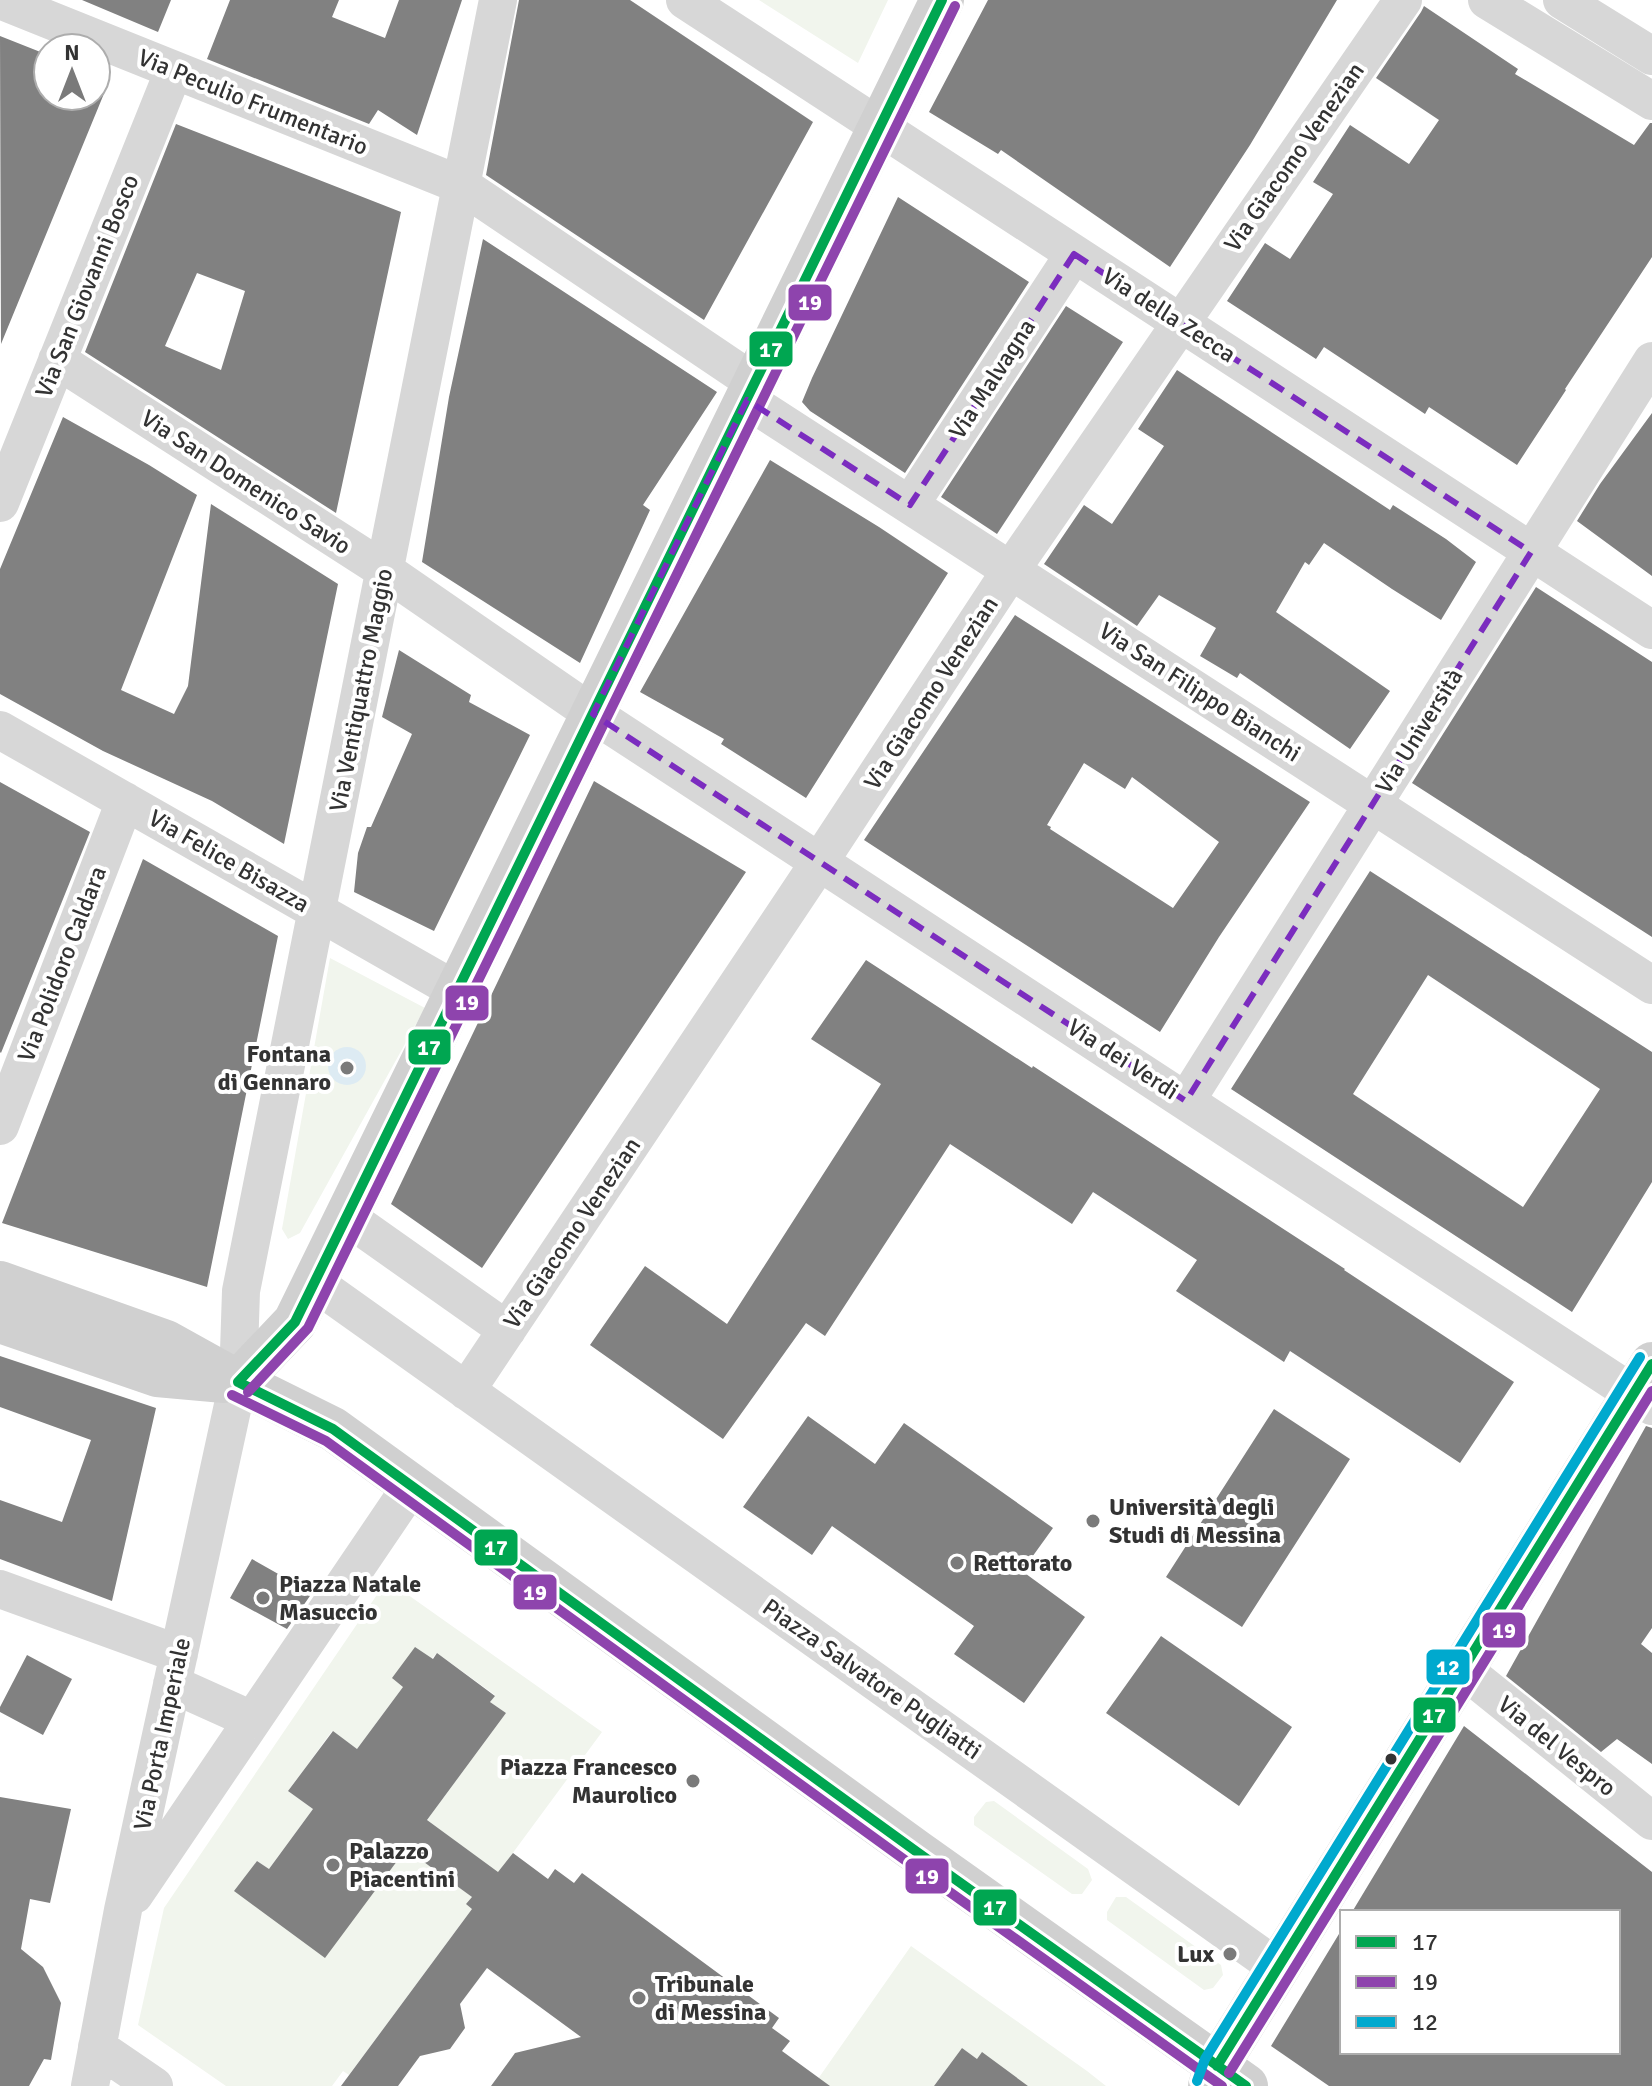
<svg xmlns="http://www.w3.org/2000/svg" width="1652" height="2086" viewBox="0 0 1652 2086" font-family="Signika,sans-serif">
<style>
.green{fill:#f1f5ed}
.water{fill:#ddebf3}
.building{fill:#818181;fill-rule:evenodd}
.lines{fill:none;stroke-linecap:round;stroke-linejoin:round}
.street{stroke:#d7d7d7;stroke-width:38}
.secondary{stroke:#d0d0d0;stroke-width:44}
.bus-1-casing{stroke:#fff;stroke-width:16}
.bus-2-casing{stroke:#fff;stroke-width:16}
.bus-3-casing{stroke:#fff;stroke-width:16}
.bus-1{stroke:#00a651;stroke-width:10}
.bus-2{stroke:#8e44ad;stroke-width:10}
.bus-3{stroke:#00a9ce;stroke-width:10}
.marked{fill:none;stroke:#7b2cbf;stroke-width:6;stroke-dasharray:16 10;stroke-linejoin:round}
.poi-dot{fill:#7a7a7a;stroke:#fff;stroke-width:3}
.bus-dot{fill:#333;stroke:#fff;stroke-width:3}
.labels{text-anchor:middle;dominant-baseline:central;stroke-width:8;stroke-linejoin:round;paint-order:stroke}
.street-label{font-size:24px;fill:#333;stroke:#fff}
.poi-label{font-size:24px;font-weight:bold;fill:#333;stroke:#fff;text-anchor:start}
.line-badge{stroke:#fff;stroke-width:3}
.badge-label{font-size:22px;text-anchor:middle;font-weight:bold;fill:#fff}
</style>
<rect width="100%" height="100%" fill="#fff"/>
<path class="green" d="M759 0H888L858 63Z
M330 958 425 1008 300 1233 288 1239 282 1229Z
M387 1580 602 1732 498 1873 427 1820 506 1713 490 1702 495 1695 437 1653 403 1687 357 1749 332 1731 288 1791 313 1809 269 1869 257 1861 235 1891 406 1849 472 1897V1909L349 2075 343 2071 332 2086H226L138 2025 164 1908Z
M994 1801 1088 1869 1092 1880 1082 1894H1072L974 1825V1817L986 1802Z
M1116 1897H1126L1221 1965 1223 1975 1213 1988 1204 1990 1107 1920V1912Z
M911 1946 1087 2071 1106 2086H1028L977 2059 962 2048 934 2086H813Z"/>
<path class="water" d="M328 1066a19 19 0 1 1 38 0a19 19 0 1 1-38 0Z"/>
<path class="building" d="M82 0H171L158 32Z
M230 0H339L332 17 385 38 399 0H462L417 135 378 110 369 124 207 59Z
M519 0H630L813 122 704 320 486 175Z
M988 0H1337L1250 145 1170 267 1001 150 998 154 929 112Z
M1424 6 1518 69 1515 74 1634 145 1650 123H1652V257L1565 389 1566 390 1517 465 1429 407 1425 414 1324 347 1316 359 1227 301 1265 243 1290 259 1333 194 1313 182 1350 125 1409 164 1439 120 1376 78 1421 12Z
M0 36 48 55V96H96V74L110 79 1 344Z
M176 124 401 212 336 513 85 352ZM197 273 245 291 221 370 165 346Z
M898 197 1029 282 905 473 810 411 802 402 812 378Z
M483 239 717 392 643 505 650 510 580 663 422 562 449 397Z
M1066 306 1123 342 997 534 941 497Z
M1177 370 1390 510 1393 505 1446 539 1476 562 1441 620 1392 589 1324 543 1309 565 1305 562 1276 612 1390 691 1350 749 1240 673 1237 678 1200 656 1216 628 1159 595 1137 626 1044 564 1084 505 1112 524 1164 446 1138 429Z
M1652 413V576L1577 521 1600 484Z
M63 417 149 465 197 495 121 690 174 714 188 686 211 504 338 584 284 844 212 801 103 751 0 694V569Z
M770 460 879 527 948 573 806 798 721 744 724 739 640 692Z
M1536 587 1652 662V937L1412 783Z
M1015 615 1310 802 1219 937 1160 1032 864 840ZM1084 763 1125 789 1132 777 1219 842 1173 908 1050 829 1051 827 1047 825Z
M399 650 471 695 469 702 530 735 434 931 354 892 358 853 367 827H371L412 734 382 717Z
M594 781 746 872 482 1268 391 1204Z
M0 782 90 832 1 1053 0 1052Z
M143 859 278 936 207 1287 2 1223Z
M1370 871 1652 1052V1182L1572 1312 1231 1089ZM1428 975 1600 1089 1523 1207 1353 1094Z
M866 960 1032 1068 1033 1066 1345 1269 1344 1270 1514 1382 1460 1463 1290 1351 1284 1362 1176 1291 1197 1260 1093 1192 1072 1224 950 1144 825 1336 806 1323 723 1439 590 1345 645 1266 727 1324 881 1084 811 1039Z
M0 1356 156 1408 112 1601 0 1559V1500L62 1522 91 1440 0 1407Z
M1274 1409 1350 1459 1242 1627 1166 1577Z
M808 1416 875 1464 904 1423 1053 1528 1022 1571 1085 1617 1024 1703 954 1654 974 1626 832 1526 812 1555 743 1507Z
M1646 1426 1652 1428V1628L1641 1644 1652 1653V1764L1617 1739 1601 1752 1506 1676Z
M252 1559 312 1593 287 1629 230 1598Z
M1161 1636 1292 1727 1239 1806 1106 1713Z
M415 1647 433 1659 437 1653 495 1696 490 1702 506 1713 427 1820 498 1872 513 1853 548 1879 555 1869 574 1883 582 1873 779 2018 772 2028 790 2041 782 2051 830 2086H491L515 2053 581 2037 487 1968 460 2004 465 2028 450 2049 420 2056 398 2086H341L472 1909 466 1904 472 1897 406 1849 325 1958 234 1891 257 1861 269 1869 313 1809 288 1791 333 1731 357 1749 403 1687 392 1678Z
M27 1655 72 1679 43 1735 0 1712V1707Z
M1464 1726 1652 1872V2086H1329L1271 2046 1342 1929V2052H1618V1912H1352Z
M0 1797 71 1809 50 1903 30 1899 21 1949 43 1967 61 2003 51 2060 44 2059 29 2086H0Z
M962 2048 977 2059 982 2052 1028 2086H934Z"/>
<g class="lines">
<path class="street" d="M0 0 461 185 755 383
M685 0 1652 630
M1487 0 1652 101
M1562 0 1652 56
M57 360 384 570 593 714 1652 1406
M747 400 1652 985
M0 503 174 70
M910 505 1074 254
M0 730 457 991
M1186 1101 1652 361
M0 1126 125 801
M347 1217 507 1330
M315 1283 1278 1968
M466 1391 820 861 1011 570 1403 0
M0 1589 179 1654
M1464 1670 1652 1821
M172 1684 252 1720
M134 1895 412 1485
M97 2047 154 2086
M90 2086 123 1910 238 1382 241 1291 498 0"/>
<path class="secondary" d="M0 1283 166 1342 238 1382 333 1429 917 1852 1246 2086
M0 1321 157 1375 224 1381
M238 1382 295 1322 942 0
M1210 2086 1217 2066 1652 1364"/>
<defs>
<path id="bus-1" d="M238 1382 295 1322 942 0
M238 1382 333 1429 917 1852 1246 2086
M1217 2066 1652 1364"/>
<path id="bus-2" d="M248 1392 308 1328 955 6
M232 1395 326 1441 909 1863 1222 2086
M1229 2073 1652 1391"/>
<path id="bus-3" d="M1197 2081 1205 2059 1640 1357"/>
</defs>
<use href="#bus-1" class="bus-1-casing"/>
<use href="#bus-2" class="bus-2-casing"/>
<use href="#bus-3" class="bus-3-casing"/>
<use href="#bus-1" class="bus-1"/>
<use href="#bus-2" class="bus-2"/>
<use href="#bus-3" class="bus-3"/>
</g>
<path class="marked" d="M1074 254 1531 552 1186 1101 593 714 747 400 910 505Z"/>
<g class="poi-dot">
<circle cx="347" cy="1068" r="8"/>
<circle cx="1093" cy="1521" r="8"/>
<circle cx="957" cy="1563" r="8"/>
<circle cx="263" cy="1598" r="8"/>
<circle cx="693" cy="1781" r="8"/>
<circle cx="333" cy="1865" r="8"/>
<circle cx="1230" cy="1954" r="8"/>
<circle cx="639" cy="1998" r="8"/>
</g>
<circle class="bus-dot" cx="1391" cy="1759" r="7"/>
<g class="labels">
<g class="street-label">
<text transform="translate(253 102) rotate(22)">Via Peculio Frumentario</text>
<text transform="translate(1294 157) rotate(-55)">Via Giacomo Venezian</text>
<text transform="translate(87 286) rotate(-68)">Via San Giovanni Bosco</text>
<text transform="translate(1169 315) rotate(33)">Via della Zecca</text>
<text transform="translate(992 379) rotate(-57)">Via Malvagna</text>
<text transform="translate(246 482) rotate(33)">Via San Domenico Savio</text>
<text transform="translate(361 690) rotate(-79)">Via Ventiquattro Maggio</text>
<text transform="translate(1200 692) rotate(33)">Via San Filippo Bianchi</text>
<text transform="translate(931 693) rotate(-57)">Via Giacomo Venezian</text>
<text transform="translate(1419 731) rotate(-58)">Via Università</text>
<text transform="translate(229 861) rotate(30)">Via Felice Bisazza</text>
<text transform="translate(62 964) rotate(-69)">Via Polidoro Caldara</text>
<text transform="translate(1123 1059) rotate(33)">Via dei Verdi</text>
<text transform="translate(572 1233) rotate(-56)">Via Giacomo Venezian</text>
<text transform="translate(872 1679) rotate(35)">Piazza Salvatore Pugliatti</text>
<text transform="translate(162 1734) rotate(-78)">Via Porta Imperiale</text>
<text transform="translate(1557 1746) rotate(39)">Via del Vespro</text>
</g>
<g class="poi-label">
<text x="331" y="1054" text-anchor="end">Fontana<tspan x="331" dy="28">di Gennaro</tspan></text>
<text x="1109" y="1507">Università degli<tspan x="1109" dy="28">Studi di Messina</tspan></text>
<text x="973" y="1563">Rettorato</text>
<text x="279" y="1584">Piazza Natale<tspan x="279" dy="28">Masuccio</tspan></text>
<text x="677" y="1767" text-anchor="end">Piazza Francesco<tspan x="677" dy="28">Maurolico</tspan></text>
<text x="349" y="1851">Palazzo<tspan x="349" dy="28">Piacentini</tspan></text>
<text x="1214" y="1954" text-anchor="end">Lux</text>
<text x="655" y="1984">Tribunale<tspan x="655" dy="28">di Messina</tspan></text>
</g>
</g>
<g class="line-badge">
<rect x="787" y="283" width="46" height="39" rx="8" fill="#8e44ad"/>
<rect x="748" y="330" width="46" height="38" rx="8" fill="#00a651"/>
<rect x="444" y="984" width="46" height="38" rx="8" fill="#8e44ad"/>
<rect x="407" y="1028" width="45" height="38" rx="8" fill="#00a651"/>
<rect x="473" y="1528" width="46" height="39" rx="8" fill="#00a651"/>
<rect x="512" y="1573" width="46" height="38" rx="8" fill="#8e44ad"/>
<rect x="1481" y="1611" width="46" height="38" rx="8" fill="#8e44ad"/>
<rect x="1425" y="1648" width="46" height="38" rx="8" fill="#00a9ce"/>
<rect x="1412" y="1696" width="45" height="38" rx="8" fill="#00a651"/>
<rect x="904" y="1857" width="46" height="38" rx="8" fill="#8e44ad"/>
<rect x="972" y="1888" width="46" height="39" rx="8" fill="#00a651"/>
</g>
<g class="badge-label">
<text x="810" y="310">19</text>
<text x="771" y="357">17</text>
<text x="467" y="1010">19</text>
<text x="429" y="1055">17</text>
<text x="496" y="1555">17</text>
<text x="535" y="1600">19</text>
<text x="1504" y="1638">19</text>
<text x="1448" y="1675">12</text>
<text x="1434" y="1723">17</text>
<text x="927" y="1884">19</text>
<text x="995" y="1915">17</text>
</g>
<rect x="1340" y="1910" width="280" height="144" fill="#ffffff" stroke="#adadad" stroke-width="2"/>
<rect x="1356" y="1936" width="40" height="12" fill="#00a651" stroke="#adadad" stroke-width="2"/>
<text x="1412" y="1950" font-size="24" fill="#333333">17</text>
<rect x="1356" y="1976" width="40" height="12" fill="#8e44ad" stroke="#adadad" stroke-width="2"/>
<text x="1412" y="1990" font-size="24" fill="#333333">19</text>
<rect x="1356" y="2016" width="40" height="12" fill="#00a9ce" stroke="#adadad" stroke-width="2"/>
<text x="1412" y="2030" font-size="24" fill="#333333">12</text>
<g transform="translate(72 72)"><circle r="38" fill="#ffffff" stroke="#adadad" stroke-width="2"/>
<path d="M0-6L14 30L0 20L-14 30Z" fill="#7a7a7a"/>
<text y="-12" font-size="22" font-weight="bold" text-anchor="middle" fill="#333333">N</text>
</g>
</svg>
